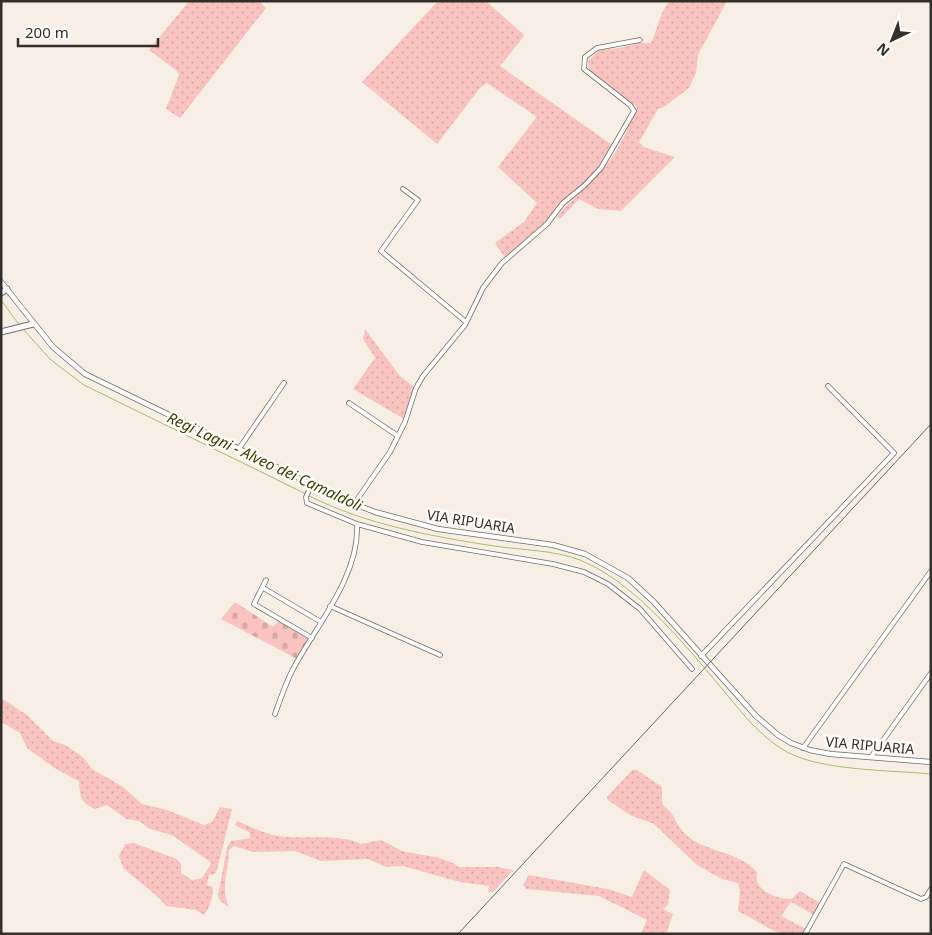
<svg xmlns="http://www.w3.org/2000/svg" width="932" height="935" viewBox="0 0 932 935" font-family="'Noto Sans',sans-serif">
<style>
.grass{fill:url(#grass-dots)}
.cemetery{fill:url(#cemetery-stones)}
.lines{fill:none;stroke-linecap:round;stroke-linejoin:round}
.stream{stroke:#adbc69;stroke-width:1}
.minor-casing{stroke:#746d65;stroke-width:5.5}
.tertiary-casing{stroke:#746d65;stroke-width:6}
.secondary-casing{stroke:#746d65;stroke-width:7}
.minor{stroke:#fff;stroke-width:4}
.tertiary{stroke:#fff;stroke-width:4.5}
.secondary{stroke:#fff;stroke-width:5}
.rail{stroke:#6f6a65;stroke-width:1}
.labels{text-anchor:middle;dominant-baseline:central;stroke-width:5;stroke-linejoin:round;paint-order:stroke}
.street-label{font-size:14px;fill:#33302c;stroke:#fffdfb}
.water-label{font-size:15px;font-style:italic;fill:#394100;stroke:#fffdfb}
</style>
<defs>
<pattern id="grass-dots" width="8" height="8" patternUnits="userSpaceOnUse" patternTransform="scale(1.25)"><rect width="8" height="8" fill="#f9c4c0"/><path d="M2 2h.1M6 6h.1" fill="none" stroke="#d6a9a5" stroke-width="1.8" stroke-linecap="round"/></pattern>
<pattern id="cemetery-stones" width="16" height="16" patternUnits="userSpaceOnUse" patternTransform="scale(1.25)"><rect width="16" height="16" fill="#f9c4c0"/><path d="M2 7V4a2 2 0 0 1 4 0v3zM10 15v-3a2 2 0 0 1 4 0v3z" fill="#d6a9a5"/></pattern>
</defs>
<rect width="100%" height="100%" fill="#f7efe6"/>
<path class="grass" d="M189 1H259L266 8 180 118 166 109 179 75 177 71 149 50Z
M438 1H486L523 34 524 36 500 66 615 147 610 156 541 228 506 259 495 243 524 222 537 203 498 167 537 117 487 83 480 88 437 144 362 82Z
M669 1H727L698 55 696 73 689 88 664 107 658 109 639 142 644 147 675 157 621 211 598 209 579 199 560 219 557 216C575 195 600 177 615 153 624 139 630 122 637 107L589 70 588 61 599 50 620 48 637 43H651C658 28 659 15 669 1Z
M365 329 399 375 415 388 404 419 353 389 375 358 363 339Z
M1 698 27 715 53 741 65 745 83 757 92 769 123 787 142 804 167 810 204 825 212 822 220 807 232 809 217 870 215 874 209 875 207 885 213 887C213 897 210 907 204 915L196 910 166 906 157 896 123 868 119 856 125 844 134 843 177 859 181 864V873L192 880 202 878 211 864 209 861 172 835 150 829 139 821 126 819 107 805 95 809C80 803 80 796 79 781L56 769 27 748 20 733 1 722Z
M632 770H637L662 787V803C664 808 669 809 672 814 676 821 679 828 685 834 705 853 737 850 757 872 753 891 776 899 791 899L800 891 820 903 814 915 791 902 781 916 806 929 804 934H780L738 911 740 891 738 883 722 879 697 865 654 824 630 815 608 800 607 797Z
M237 821C249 826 261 832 273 835 298 841 338 832 361 844L381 840 402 851 440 858 455 864 458 867H497L513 870 493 892H488L489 886 460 882 403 866 386 867 368 859 321 861 295 851 253 852 234 846 229 850C229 869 220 889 229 907L220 901 218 895 227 848 231 841 251 838 249 832 235 825Z
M644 870 670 890 668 905 663 909 673 914 666 934H641L647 920 599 896 526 889 523 885 529 875 608 889 632 897Z"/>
<path class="cemetery" d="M235 602 273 627 278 621 310 638 297 659 221 619Z"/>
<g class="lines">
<path class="stream" d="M1 300 20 326
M23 329 51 360 84 385 306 494
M309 496C368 525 430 536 494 546 521 550 554 550 580 560 645 586 705 671 751 723 762 734 773 744 787 752 823 771 889 770 931 774"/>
<defs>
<path id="minor" d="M403 189 418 200 381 251 466 322
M349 403 398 436
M238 450 284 383
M311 486 306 497 307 503 357 524 422 542 553 564 584 572 608 584 640 609 692 669
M354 504 390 452 405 422 416 388 423 376 465 325 483 288 502 263 547 224 563 203 585 185 601 168 634 111 630 105 584 69 585 57 597 48 640 40
M266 580 254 604 312 638
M265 589 321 622
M330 606 440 655
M701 656 894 453 828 386
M275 714C280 700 285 685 292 671 315 627 360 576 357 524
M803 748 931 571
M871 757 931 673
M805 934 844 864 921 899 926 897 931 889"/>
<path id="tertiary" d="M1 282 53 347 85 374 342 499 375 512 438 529 553 545 585 554 628 578 653 601 756 716 778 735 791 743 810 750 830 754 931 762"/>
<path id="secondary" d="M1 293 7 289
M1 332 33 324"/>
</defs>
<use href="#minor" class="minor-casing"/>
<use href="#tertiary" class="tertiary-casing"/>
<use href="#secondary" class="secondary-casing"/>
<use href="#minor" class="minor"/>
<use href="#tertiary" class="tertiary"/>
<use href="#secondary" class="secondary"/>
<path class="rail" d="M458 934 931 424"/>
</g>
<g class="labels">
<g class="street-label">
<text transform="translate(471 521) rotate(9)">VIA RIPUARIA</text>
<text transform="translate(870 745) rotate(5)">VIA RIPUARIA</text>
</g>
<g class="water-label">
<text transform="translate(265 461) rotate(25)">Regi Lagni - Alveo dei Camaldoli</text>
</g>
</g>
<rect width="932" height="935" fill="none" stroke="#33302c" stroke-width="5"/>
<g transform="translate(892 40) rotate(223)" stroke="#fffdfb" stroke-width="4" paint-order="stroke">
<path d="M0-4L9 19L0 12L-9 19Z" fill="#33302c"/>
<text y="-8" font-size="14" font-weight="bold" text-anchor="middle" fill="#33302c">N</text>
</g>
<path d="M18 38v8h140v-8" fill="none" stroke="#33302c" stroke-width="2.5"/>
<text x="25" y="38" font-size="15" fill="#33302c" stroke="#fffdfb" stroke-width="4" paint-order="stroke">200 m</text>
</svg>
